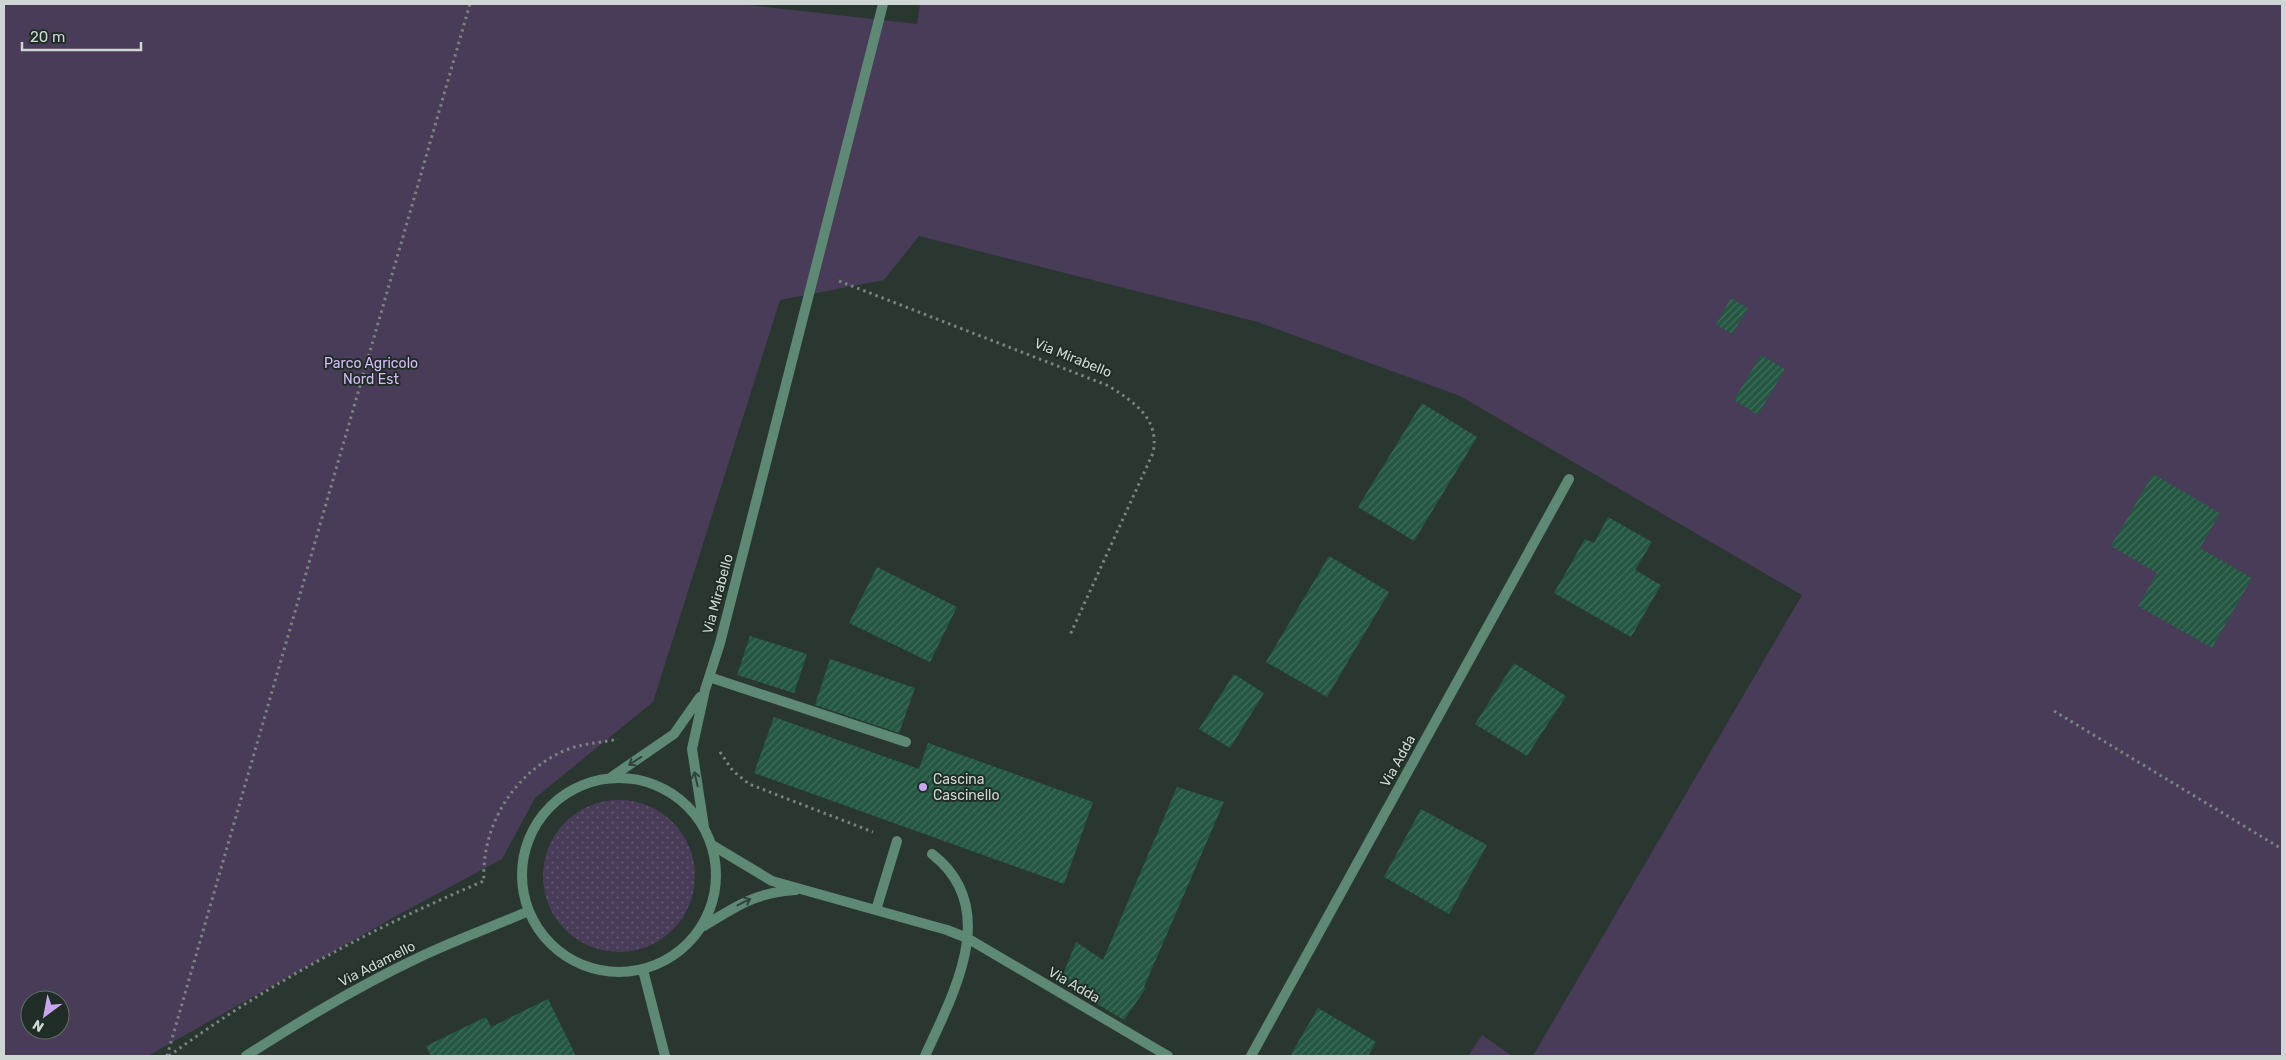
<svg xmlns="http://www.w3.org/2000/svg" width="2286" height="1060" viewBox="0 0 2286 1060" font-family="Rubik,sans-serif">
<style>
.grass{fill:url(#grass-dots)}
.park{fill:#493c58;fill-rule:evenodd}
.building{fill:url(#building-hatch)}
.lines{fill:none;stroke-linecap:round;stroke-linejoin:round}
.path{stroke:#79847f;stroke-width:3;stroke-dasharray:2.5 4;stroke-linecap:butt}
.street{stroke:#5e8975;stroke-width:10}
.oneway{stroke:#2f443a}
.poi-dot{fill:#c7a6ef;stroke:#1f2d26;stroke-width:2}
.labels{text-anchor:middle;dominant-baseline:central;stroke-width:4;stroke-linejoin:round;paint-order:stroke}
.street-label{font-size:14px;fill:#ced7d3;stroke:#1f2d26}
.park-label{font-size:14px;fill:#d8bafd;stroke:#1f2d26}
.poi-label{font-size:14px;fill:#ced7d3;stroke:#1f2d26;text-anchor:start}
</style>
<defs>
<pattern id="grass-dots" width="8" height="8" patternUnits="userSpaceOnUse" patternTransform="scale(1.25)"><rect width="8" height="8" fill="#493c58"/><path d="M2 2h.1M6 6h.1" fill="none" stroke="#62576f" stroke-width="1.8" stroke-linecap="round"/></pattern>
<pattern id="building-hatch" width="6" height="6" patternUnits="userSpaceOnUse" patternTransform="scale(1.25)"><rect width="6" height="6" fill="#235742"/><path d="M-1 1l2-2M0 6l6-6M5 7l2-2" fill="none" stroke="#426e5c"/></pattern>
</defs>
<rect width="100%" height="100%" fill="#293730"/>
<path class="grass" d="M543 876a76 76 0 1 1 152 0a76 76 0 1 1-152 0Z"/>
<path class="park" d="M4 4H739L917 24 920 4H2282V1056H1533L1802 595 1460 396 1258 322 919 236 884 280 780 300 653 702 535 798 502 859 405 911 148 1056H4ZM30 1000H60V1030H30Z
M1482 1035 1512 1056H1468Z"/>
<path class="building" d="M1731 298 1748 308 1732 334 1716 325Z
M1761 355 1785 369 1758 415 1734 400Z
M1422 403 1477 437 1414 541 1358 507Z
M2153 474 2220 513 2200 548 2252 578 2212 648 2138 606 2157 573 2111 546Z
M1608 517 1652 542 1635 570 1661 585 1631 637 1554 593 1585 539 1594 543Z
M1329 556 1389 592 1327 697 1266 662Z
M877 567 957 607 930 662 849 623Z
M750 636 807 654 794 693 737 675Z
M830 659 915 688 899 733 815 705Z
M1514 663 1566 696 1527 756 1475 724Z
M1234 674 1264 693 1230 748 1199 729Z
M774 717 919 769 928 743 1093 802 1064 884 754 773Z
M1177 787 1224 802 1144 987 1146 988 1124 1020 1060 982 1076 942 1103 960Z
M1421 809 1487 845 1449 914 1384 877Z
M548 999 576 1056H431L426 1046 486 1017 491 1027Z
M1318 1008 1376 1042 1368 1056H1290Z"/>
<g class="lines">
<path class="path" d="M839 281 1109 386C1135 403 1160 419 1153 453L1070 635
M2054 711 2282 849
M720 752 733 771 749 784 873 832
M167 1056 470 4
M169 1056C267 984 372 928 484 881 481 826 514 772 566 750 583 743 601 743 618 739"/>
<path class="street" d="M709 677 906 742
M522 875a97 97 0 1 1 194 0a97 97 0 1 1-194 0Z
M610 778 674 734 700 697
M704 827 692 749 705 690 720 643 883 4
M712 845 772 881 947 930 967 938 1168 1056
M876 910 897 841
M704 926C736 906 757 892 796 890
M643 970 665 1056
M246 1056C303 1019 362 984 424 955 458 939 494 926 529 911
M925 1056C953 994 1002 908 932 854
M1251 1056 1569 479"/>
</g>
<defs><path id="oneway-shaft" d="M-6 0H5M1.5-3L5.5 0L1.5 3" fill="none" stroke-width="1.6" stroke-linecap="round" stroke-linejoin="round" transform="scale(1.25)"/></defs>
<g class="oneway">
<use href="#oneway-shaft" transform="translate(635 761) rotate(147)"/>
<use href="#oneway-shaft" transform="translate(696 779) rotate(-103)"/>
<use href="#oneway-shaft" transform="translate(744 902) rotate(-27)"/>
</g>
<circle class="poi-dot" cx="923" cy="787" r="5"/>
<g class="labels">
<g class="street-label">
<text transform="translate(1073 358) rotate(22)">Via Mirabello</text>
<text transform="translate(718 594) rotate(-75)">Via Mirabello</text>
<text transform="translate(1398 761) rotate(-61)">Via Adda</text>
<text transform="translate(377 964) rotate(-27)">Via Adamello</text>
<text transform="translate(1074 985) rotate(30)">Via Adda</text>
</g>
<g class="park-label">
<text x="371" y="363">Parco Agricolo<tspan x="371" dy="16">Nord Est</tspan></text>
</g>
<g class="poi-label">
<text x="933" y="779">Cascina<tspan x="933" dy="16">Cascinello</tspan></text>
</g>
</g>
<rect width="2286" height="1060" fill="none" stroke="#ced7d3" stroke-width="10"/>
<g transform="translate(45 1015) rotate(212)"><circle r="24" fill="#1f2d26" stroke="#65716b"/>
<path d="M0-4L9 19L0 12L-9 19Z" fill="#c7a6ef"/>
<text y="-8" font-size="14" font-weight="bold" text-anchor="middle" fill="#ced7d3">N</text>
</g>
<path d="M22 42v8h119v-8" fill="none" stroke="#ced7d3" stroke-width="2.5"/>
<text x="30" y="42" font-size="15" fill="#ced7d3" stroke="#1f2d26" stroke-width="4" paint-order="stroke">20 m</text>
</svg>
